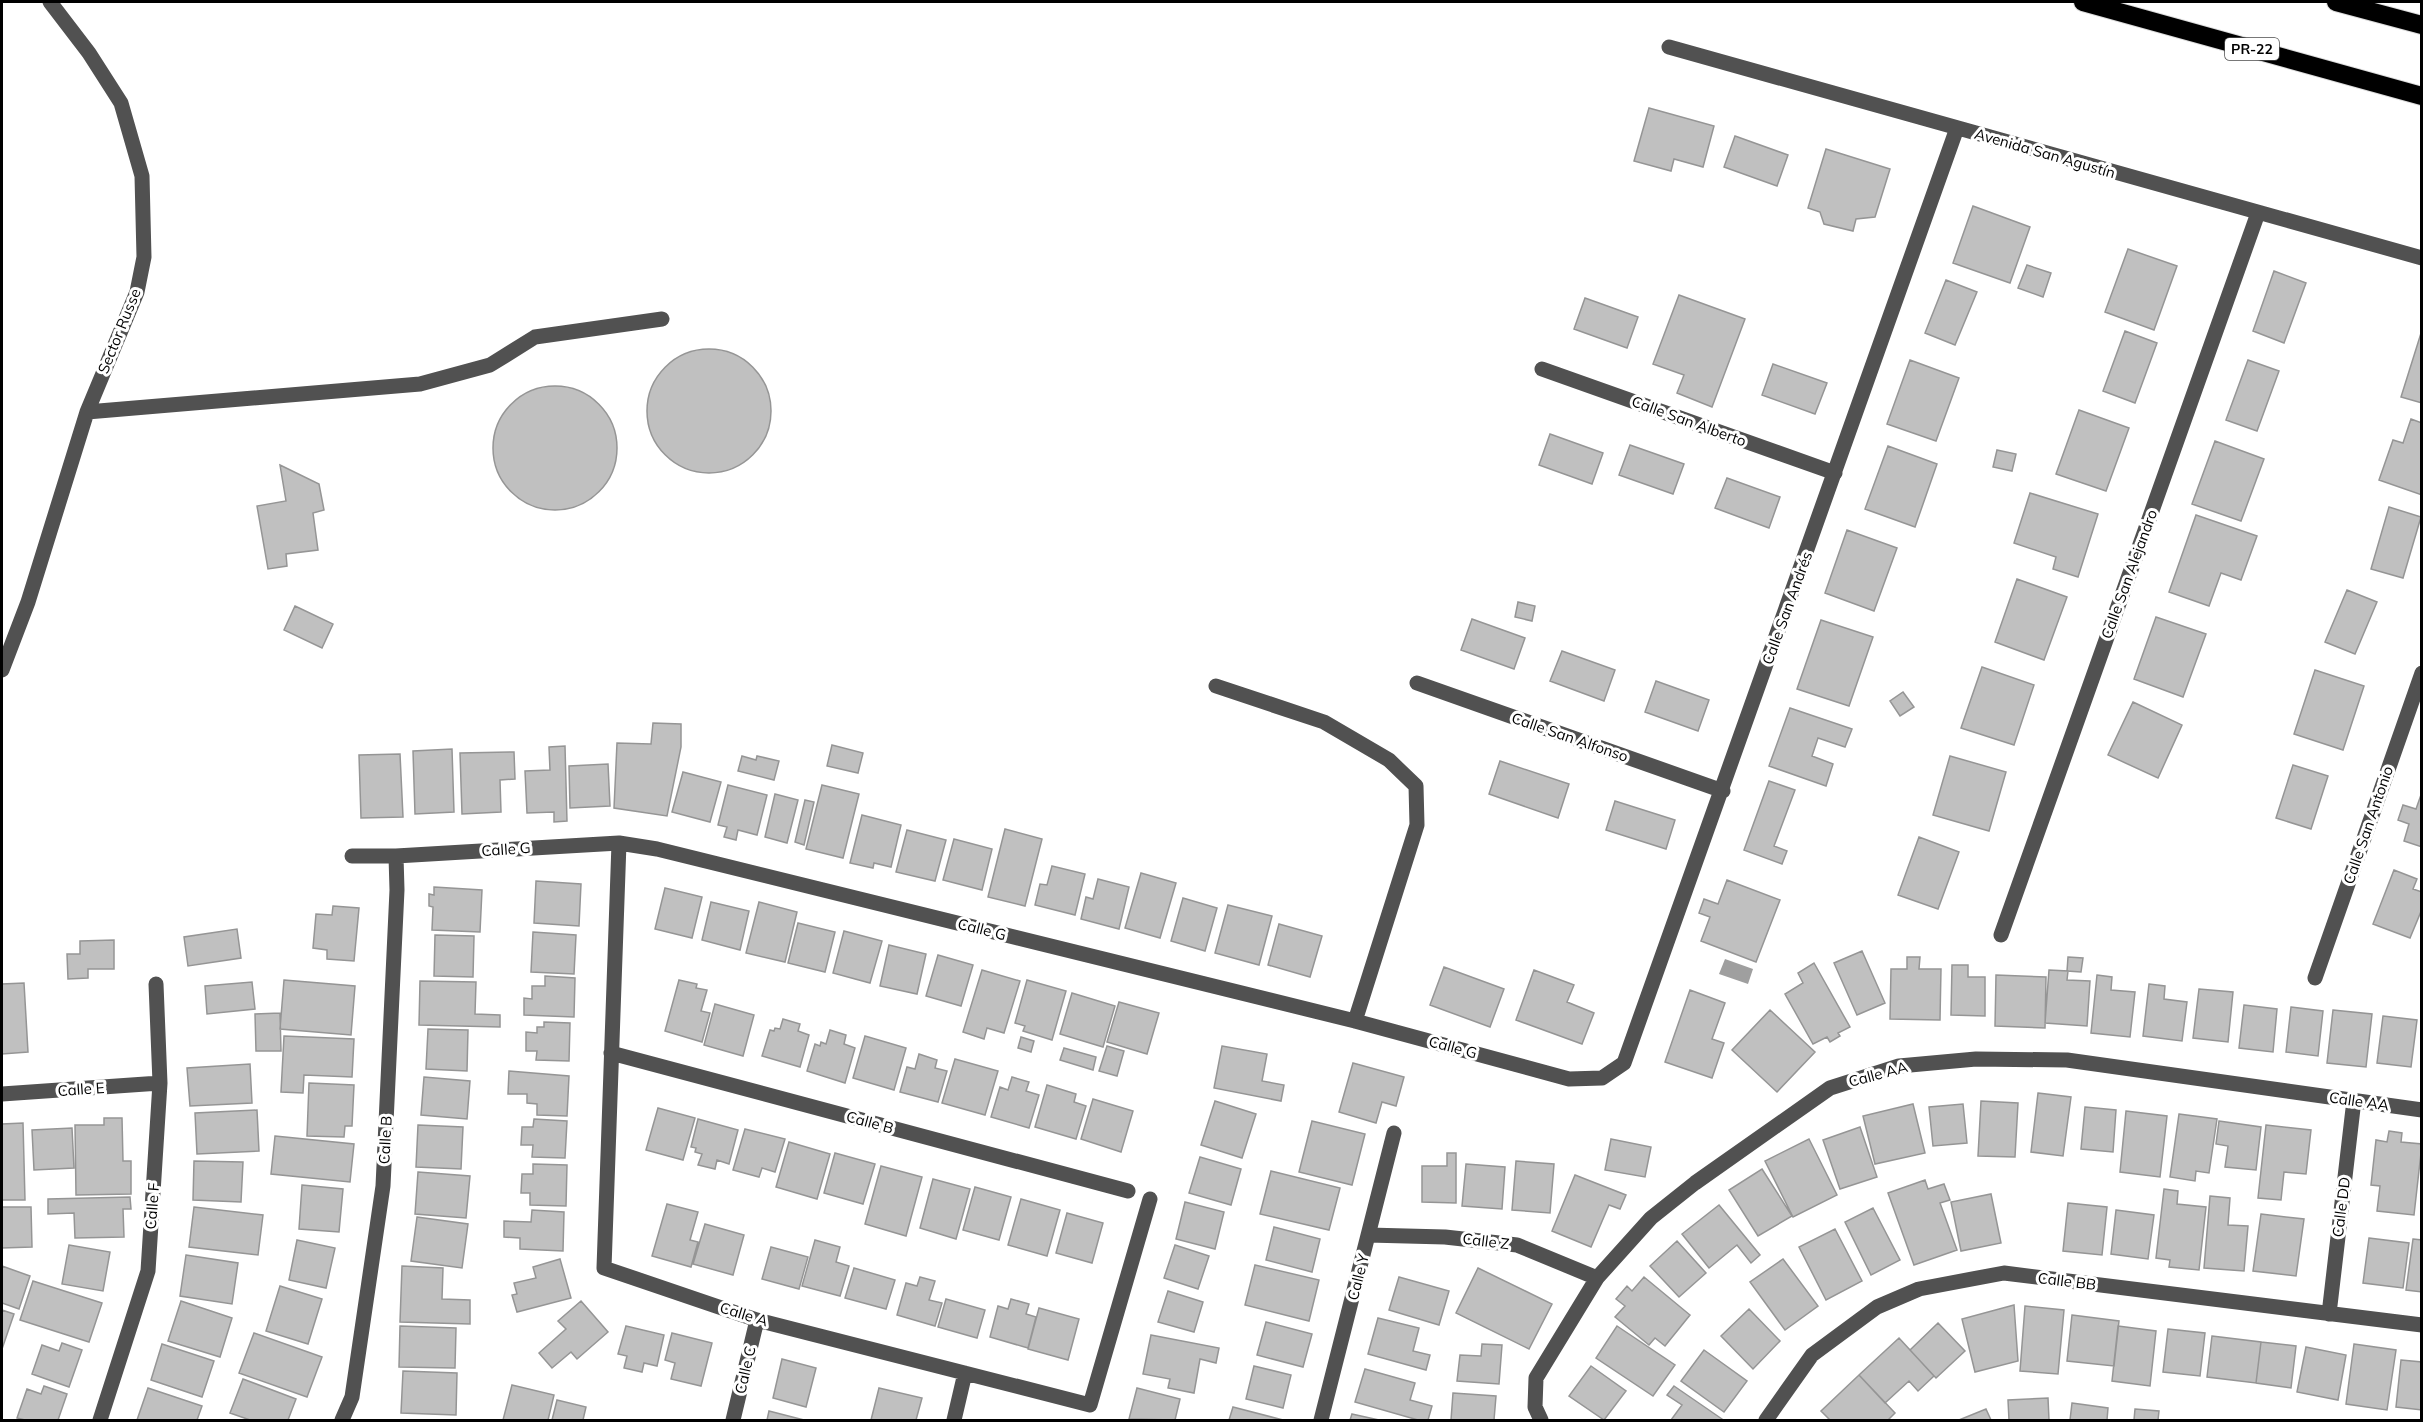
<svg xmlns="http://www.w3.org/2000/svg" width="2423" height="1422" viewBox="0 0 2423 1422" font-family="Mulish,sans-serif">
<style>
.water{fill:#9f9f9f}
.building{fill:#c0c0c0;stroke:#959595;stroke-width:1.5}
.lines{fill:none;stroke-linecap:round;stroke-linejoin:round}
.highway-casing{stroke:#dbdbdb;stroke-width:20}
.minor{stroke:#515151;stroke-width:15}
.highway{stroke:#000;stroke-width:18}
.labels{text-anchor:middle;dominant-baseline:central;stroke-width:6;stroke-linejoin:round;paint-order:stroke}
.shield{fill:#fff;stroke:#4c4c4c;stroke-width:1.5}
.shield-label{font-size:14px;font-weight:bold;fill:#000}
.street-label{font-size:15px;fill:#000;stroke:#fff}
</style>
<rect width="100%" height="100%" fill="#fff"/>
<path class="water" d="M1725 959 1753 969 1748 984 1719 974Z"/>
<path class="building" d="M1649 108 1714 126 1703 167 1674 159 1671 171 1634 161Z
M1735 136 1788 155 1777 186 1724 167Z
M1826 149 1890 169 1875 217 1856 219 1853 231 1824 224 1820 212 1808 208Z
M1973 206 2030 227 2010 283 1953 263Z
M2128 249 2177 266 2154 330 2105 312Z
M2027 265 2051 273 2043 297 2018 288Z
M2274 271 2306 283 2284 343 2253 331Z
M1946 280 1977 292 1955 345 1925 333Z
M1679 295 1745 319 1712 407 1677 393 1684 375 1653 364Z
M1585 298 1638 317 1627 348 1574 329Z
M2422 330V403L2401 397Z
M2125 331 2157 343 2135 403 2103 391Z
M647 411a62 62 0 1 1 124 0a62 62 0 1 1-124 0Z
M1910 360 1959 378 1936 441 1887 424Z
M2248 360 2279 371 2257 431 2226 420Z
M1773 364 1827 383 1815 414 1762 395Z
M493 448a62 62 0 1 1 124 0a62 62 0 1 1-124 0Z
M2079 410 2129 428 2106 491 2056 474Z
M2411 419 2422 423V495L2379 480 2393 440 2403 443Z
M1550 434 1603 453 1592 484 1539 465Z
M2215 441 2264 459 2241 521 2192 504Z
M1630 445 1684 464 1673 494 1619 475Z
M1888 446 1937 464 1915 527 1865 509Z
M1997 450 2016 454 2012 471 1993 467Z
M280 465 319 484 324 510 313 513 318 550 286 554 287 566 268 569 257 506 286 501Z
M1727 478 1780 497 1769 528 1715 508Z
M2030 493 2098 514 2078 577 2053 569 2056 557 2014 543Z
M2389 507 2421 517 2403 578 2371 569Z
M2196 515 2257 536 2241 580 2221 573 2209 606 2169 592Z
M1847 530 1897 548 1874 611 1825 593Z
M2017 579 2067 597 2044 660 1995 642Z
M2347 590 2377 602 2355 654 2325 642Z
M1518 602 1535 606 1532 621 1515 617Z
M295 606 333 624 322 648 284 630Z
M2156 617 2206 634 2183 697 2134 679Z
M1472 619 1525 638 1514 669 1461 650Z
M1821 620 1873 637 1849 706 1797 689Z
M1562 651 1615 670 1604 701 1550 681Z
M1982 667 2034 685 2014 745 1961 728Z
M2315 670 2364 686 2343 750 2294 734Z
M1656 681 1709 700 1698 731 1645 712Z
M1903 692 1914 707 1900 716 1890 701Z
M2133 702 2182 725 2158 778 2108 755Z
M1790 708 1852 729 1845 747 1818 738 1812 756 1833 764 1826 786 1769 766Z
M653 723 681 724V747L667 816 614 808 617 743 651 744Z
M832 745 863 753 858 773 827 766Z
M565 746 567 821 554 822V812L527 813 525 771 550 770 549 747Z
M452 749 454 812 415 814 413 751Z
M514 752 515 779 500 780 501 812 462 814 460 753Z
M400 754 403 817 361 818 359 755Z
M742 756 756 760 757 756 779 761 774 780 738 771Z
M1950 756 2006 772 1989 831 1933 815Z
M1500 761 1569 784 1558 818 1489 794Z
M608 764 610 806 570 808 569 766Z
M2293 765 2328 776 2311 829 2276 818Z
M683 772 721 782 710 822 672 812Z
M1769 781 1795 790 1774 846 1787 851 1782 864 1744 850Z
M728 785 767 795 757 835 738 830 736 840 724 837 727 827 718 825Z
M822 785 859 794 843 858 806 849Z
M2422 792V847L2404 841 2409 824 2398 820 2403 805 2416 809Z
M775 794 798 800 787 843 765 837Z
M805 800 814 802 804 845 795 842Z
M1615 801 1675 820 1666 849 1606 830Z
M862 815 901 825 891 867 874 863 873 868 850 863Z
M1005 829 1042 839 1025 906 988 897Z
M907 830 946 840 935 881 896 872Z
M1919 837 1959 852 1938 909 1898 895Z
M954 839 992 849 982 890 943 880Z
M1052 866 1085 874 1075 915 1035 905 1040 884 1047 885Z
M2394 870 2417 879 2413 889 2422 892V909L2410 938 2373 924Z
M1141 873 1176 883 1160 938 1125 928Z
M1098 879 1129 887 1119 929 1081 919 1086 897 1093 899Z
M1727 880 1780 900 1756 962 1701 941 1710 917 1699 913 1704 899 1718 904Z
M536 881 581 884 579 926 534 923Z
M434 887 482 890 480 932 432 930 433 907 429 906V894L434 895Z
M665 888 702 897 692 938 655 929Z
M1183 898 1217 908 1205 951 1171 941Z
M711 902 749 911 740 950 702 940Z
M759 902 797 912 785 962 746 953Z
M1228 905 1272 916 1259 965 1215 953Z
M333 906 359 908 354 961 327 959V950L313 948 316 914 332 915Z
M798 923 835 932 825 972 788 963Z
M1279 924 1322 936 1310 977 1268 965Z
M237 929 241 958 188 966 184 937Z
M844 931 882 941 870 983 833 973Z
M533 932 576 935 574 974 531 972Z
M435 935 474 936 473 977 434 976Z
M114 940V969H88V978L68 979 67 954H80V941Z
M889 945 926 954 917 994 880 986Z
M1862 951 1885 1003 1857 1015 1834 963Z
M938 955 973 965 961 1006 926 996Z
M1907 957H1920L1919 969H1941L1940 1020 1890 1019 1891 969H1907Z
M2068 957 2083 958 2081 972 2067 971Z
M1814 963 1850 1027 1838 1033 1840 1036 1830 1042 1827 1037 1813 1044 1785 994 1803 983 1798 973Z
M1952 965H1968V977H1985V1016L1951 1015Z
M1444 967 1504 989 1490 1027 1430 1005Z
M982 970 1020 981 1004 1033 987 1028 984 1039 963 1032Z
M1534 970 1574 985 1567 1002 1594 1013 1582 1044 1516 1020Z
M2049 970 2068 971 2067 980 2090 981 2087 1026 2045 1023Z
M1996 975 2046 977 2045 1028 1995 1026Z
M2097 975 2112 977 2111 990 2135 992 2130 1037 2091 1033Z
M545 976 575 978 574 1017 524 1015V998L532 999V986H545Z
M284 980 355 986 351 1035 280 1029Z
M679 980 697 984 696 988 707 990 701 1011 710 1013 702 1042 665 1031Z
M1027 980 1066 991 1052 1040 1023 1031 1025 1026 1015 1023Z
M420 981 476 982 475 1014 500 1015V1027L419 1025Z
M252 982 255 1009 207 1014 205 986Z
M24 983 28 1052 2 1054V984Z
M2149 984 2165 986 2164 999 2187 1002 2182 1041 2143 1036Z
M2199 989 2233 992 2228 1042 2193 1038Z
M1690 990 1725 1003 1712 1039 1724 1043 1712 1078 1665 1062Z
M1072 993 1115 1006 1103 1047 1060 1034Z
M1119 1002 1159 1013 1147 1054 1107 1042Z
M715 1004 754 1015 743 1056 704 1045Z
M2244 1005 2277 1009 2273 1052 2239 1048Z
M2291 1007 2323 1011 2318 1056 2286 1052Z
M1770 1010 1815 1052 1777 1092 1732 1050Z
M2333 1010 2372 1014 2366 1067 2327 1063Z
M280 1013 281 1051H256L255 1014Z
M2383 1016 2417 1020 2411 1067 2377 1063Z
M783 1019 800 1024 798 1031 809 1035 800 1067 762 1056 770 1030 774 1031 775 1028 780 1029Z
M544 1022 570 1023 569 1061 536 1060 537 1051H526V1032L537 1033V1027H544Z
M428 1029 468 1030 467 1071 426 1069Z
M830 1030 846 1035 844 1044 855 1048 845 1083 807 1071 815 1044 820 1046 821 1042 826 1044Z
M284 1036 354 1039 352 1077 304 1075 303 1093 281 1092Z
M865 1036 906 1048 894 1090 853 1078Z
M1021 1037 1034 1041 1031 1052 1018 1048Z
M1107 1046 1124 1051 1117 1076 1099 1071Z
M1222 1046 1267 1054 1262 1081 1284 1085 1281 1101 1214 1088Z
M1064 1048 1096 1057 1093 1070 1060 1060Z
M919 1054 937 1060 935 1068 947 1071 938 1102 900 1092 907 1067 915 1069Z
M955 1059 998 1071 985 1115 942 1103Z
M1353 1063 1404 1077 1396 1106 1382 1102 1376 1123 1339 1112Z
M250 1064 252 1103 190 1106 187 1068Z
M509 1071 569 1076 567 1116 537 1115V1104L527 1103V1094H508Z
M424 1077 470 1081 467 1119 421 1115Z
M1012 1077 1029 1082 1026 1091 1039 1095 1029 1128 991 1117 1000 1087 1008 1090Z
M309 1083 354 1085 352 1126H345L344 1137 307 1136Z
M1047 1085 1076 1094 1074 1102 1086 1106 1076 1139 1035 1127Z
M2038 1093 2071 1097 2063 1156 2031 1152Z
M1093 1099 1133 1111 1121 1152 1081 1139Z
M1215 1101 1256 1114 1242 1158 1201 1145Z
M1981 1101 2018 1103 2015 1157 1978 1156Z
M1913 1104 1925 1153 1875 1164 1863 1116Z
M1963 1104 1967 1143 1933 1146 1929 1107Z
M2085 1107 2116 1110 2113 1152 2081 1149Z
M658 1108 695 1118 683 1160 646 1150Z
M257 1110 259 1151 197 1154 195 1113Z
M2126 1111 2167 1116 2160 1177 2120 1172Z
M2179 1114 2217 1119 2209 1173 2196 1171 2195 1181 2170 1177Z
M104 1118H122L123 1161H131V1194L76 1195 75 1125H104Z
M534 1119 567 1121 565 1158 532 1157 533 1145H521L522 1127H533Z
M698 1119 738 1130 729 1164 717 1160 715 1169 698 1165 702 1154 695 1152 696 1148 691 1147Z
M1312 1121 1365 1134 1352 1185 1299 1172Z
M2219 1121 2261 1127 2256 1170 2225 1167 2228 1146 2216 1144Z
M23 1123 25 1200H2V1124Z
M418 1125 463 1127 461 1169 416 1167Z
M2266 1125 2311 1130 2306 1174 2284 1172 2281 1200 2258 1198Z
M1860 1127 1877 1177 1840 1189 1823 1140Z
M72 1128 74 1168 34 1170 32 1130Z
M745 1129 785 1139 775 1172 762 1168 759 1177 733 1170Z
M2389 1131 2402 1133 2401 1142 2422 1144 2414 1215 2377 1211 2380 1186 2371 1185 2376 1140 2387 1142Z
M275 1136 354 1144 350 1182 271 1174Z
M1611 1139 1651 1147 1645 1177 1605 1170Z
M1809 1139 1837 1195 1793 1217 1765 1161Z
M789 1142 830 1154 817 1199 776 1187Z
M835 1153 875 1164 863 1204 824 1193Z
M1447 1153H1456V1203L1422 1202V1166H1447Z
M1200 1157 1241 1169 1231 1205 1189 1193Z
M194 1161 243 1162 241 1202 193 1200Z
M1516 1161 1554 1164 1550 1213 1512 1210Z
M533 1164 567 1165 566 1206 530 1205V1193H521L522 1174H533Z
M1466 1164 1505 1167 1502 1209 1462 1206Z
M881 1166 922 1177 906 1236 865 1224Z
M1762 1169 1792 1216 1758 1236 1729 1190Z
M1271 1171 1340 1188 1329 1230 1260 1214Z
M418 1172 470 1176 466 1218 415 1214Z
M1575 1175 1626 1195 1620 1209 1609 1205 1591 1247 1552 1231Z
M933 1179 970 1189 956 1239 920 1228Z
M1925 1180 1928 1189 1944 1184 1950 1200 1940 1203 1957 1250 1914 1265 1888 1193Z
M302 1185 343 1189 339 1232 299 1229Z
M975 1187 1011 1197 999 1240 963 1230Z
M2164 1189 2178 1191 2177 1204 2206 1207 2199 1270 2169 1267 2170 1260 2156 1258Z
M1991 1194 2001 1243 1961 1251 1951 1202Z
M2210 1196 2230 1198 2228 1225 2248 1226 2244 1271 2204 1268Z
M130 1197 131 1209H123L124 1237 75 1238 74 1213 48 1214V1199Z
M1021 1199 1060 1210 1047 1256 1008 1245Z
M1185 1202 1224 1212 1215 1249 1176 1239Z
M2068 1203 2107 1207 2102 1255 2063 1251Z
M667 1204 698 1212 690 1240 698 1242 691 1267 652 1256Z
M1719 1205 1760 1255 1751 1263 1737 1245 1709 1268 1682 1234Z
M2 1207H31L32 1247 2 1248Z
M194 1207 263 1215 258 1255 189 1247Z
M1873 1208 1900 1260 1871 1275 1845 1222Z
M532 1210 564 1212 563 1251 520 1249V1238L504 1237V1221L531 1222Z
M2116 1210 2154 1215 2148 1259 2111 1254Z
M1067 1213 1103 1223 1092 1263 1056 1253Z
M2261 1214 2304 1219 2296 1276 2253 1271Z
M417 1217 468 1224 462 1268 411 1261Z
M705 1224 744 1235 733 1275 693 1264Z
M1274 1227 1320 1239 1312 1272 1266 1260Z
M1835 1229 1862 1281 1826 1300 1799 1247Z
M2369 1238 2409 1243 2403 1288 2363 1283Z
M2413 1239 2422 1240V1292L2406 1290Z
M297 1240 335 1248 326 1288 289 1280Z
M815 1240 840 1247 836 1262 849 1266 840 1296 802 1286Z
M1677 1241 1706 1273 1679 1297 1650 1266Z
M69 1245 110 1252 103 1291 62 1284Z
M1175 1245 1209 1256 1198 1289 1164 1278Z
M771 1247 808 1257 799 1289 762 1279Z
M186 1255 238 1263 232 1304 180 1296Z
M560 1259 571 1298 517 1312 512 1295 517 1294 514 1283 536 1278 533 1267Z
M1783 1259 1818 1306 1785 1330 1750 1282Z
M1255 1265 1319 1280 1309 1321 1245 1305Z
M2 1266 30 1276 19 1309 2 1303Z
M402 1266 443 1268 442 1299 470 1300V1324L400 1322Z
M854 1268 895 1280 886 1309 845 1298Z
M1478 1268 1552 1304 1529 1349 1456 1313Z
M920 1277 935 1281 929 1300 942 1303 935 1326 897 1315 906 1283 917 1286Z
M1399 1277 1449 1291 1439 1325 1389 1310Z
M1644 1277 1690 1315 1665 1346 1655 1338 1649 1345 1615 1317 1625 1306 1616 1299 1627 1286 1632 1291Z
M33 1281 102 1303 89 1342 20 1320Z
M280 1286 322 1299 308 1344 266 1331Z
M1168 1291 1203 1302 1194 1332 1158 1322Z
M946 1299 985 1310 977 1338 938 1327Z
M1011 1299 1029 1304 1026 1314 1036 1317 1028 1348 990 1337 998 1306 1008 1309Z
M181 1301 232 1318 220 1357 168 1341Z
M581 1301 608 1332 577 1359 571 1352 552 1368 539 1353 566 1329 558 1321Z
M2014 1305 2018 1361 1975 1372 1962 1319Z
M2025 1306 2064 1310 2058 1374 2020 1371Z
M1039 1308 1079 1319 1068 1360 1028 1349Z
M1749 1309 1780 1341 1753 1369 1721 1336Z
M2 1310 14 1314 2 1349Z
M2072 1315 2119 1321 2114 1366 2067 1361Z
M1378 1318 1419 1328 1413 1351 1430 1355 1426 1370 1368 1354Z
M1266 1322 1312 1334 1303 1367 1257 1355Z
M1938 1323 1965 1351 1936 1378 1910 1350Z
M400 1326 456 1328 455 1368 399 1367Z
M626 1326 664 1335 657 1366 644 1363 642 1372 624 1368 627 1356 618 1354Z
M1617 1326 1675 1365 1653 1396 1596 1358Z
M2118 1326 2156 1331 2150 1386 2112 1381Z
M2168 1329 2205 1333 2200 1376 2163 1372Z
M254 1333 322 1357 307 1397 239 1373Z
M672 1333 712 1343 701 1386 671 1379 675 1363 665 1360Z
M1151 1335 1219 1348 1216 1363 1200 1359 1194 1393 1168 1388 1170 1379 1143 1374Z
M2212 1336 2261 1342 2256 1383 2207 1377Z
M1899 1338 1934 1376 1918 1391 1909 1381 1885 1403 1859 1375Z
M2261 1342 2296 1346 2291 1388 2256 1383Z
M62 1343 82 1350 69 1387 32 1374 42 1345 59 1351Z
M162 1344 214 1361 202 1397 151 1380Z
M1482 1344 1502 1345 1499 1384 1457 1381 1460 1355 1481 1356Z
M2354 1344 2396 1350 2387 1410 2346 1404Z
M2306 1347 2346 1355 2338 1400 2297 1392Z
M1704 1350 1747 1381 1724 1412 1681 1381Z
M782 1359 816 1368 806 1407 773 1398Z
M2401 1360 2422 1362V1410L2396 1407Z
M1254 1366 1291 1375 1283 1408 1246 1399Z
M1591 1366 1626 1391 1604 1420 1569 1396Z
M1365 1369 1415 1383 1410 1400 1432 1406 1428 1420H1418L1355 1402Z
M403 1371 457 1373 456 1415 401 1413Z
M1859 1375 1895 1413 1888 1420H1830L1821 1411Z
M243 1379 296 1399 288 1420H250L230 1413Z
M512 1385 554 1395 548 1420H503Z
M44 1386 67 1394 58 1420H25L17 1418 27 1389 41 1394Z
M1674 1386 1722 1419 1721 1420H1671L1682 1405 1667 1395Z
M148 1388 202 1406 197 1420H137Z
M879 1388 922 1398 916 1420H871Z
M1137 1388 1180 1399 1175 1420 1129 1419Z
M1453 1393 1496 1396 1494 1420H1451Z
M2048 1398 2049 1420H2009L2008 1400Z
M557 1400 586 1407 583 1420H552Z
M2072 1403 2108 1408 2107 1420H2070Z
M1233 1407 1283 1420H1229Z
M1986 1409 1991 1420H1959Z
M2135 1409 2159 1411 2158 1420H2134Z
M769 1411 804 1420H767Z
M1352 1414 1379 1420H1350Z"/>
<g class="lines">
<defs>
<path id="highway" d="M2083 2 2422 96
M2336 2 2422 25"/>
</defs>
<use href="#highway" class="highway-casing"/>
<path class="minor" d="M1669 47 2422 258
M1542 369 1835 473
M87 412 420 384 490 365 535 337 662 319
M2 670 28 602 87 412 137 292 144 257 142 176 121 103 89 53 50 2
M1417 683 1723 791
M1216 686 1324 722 1389 760 1416 786 1417 825 1355 1021
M619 843 604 1268 757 1320 1090 1405 1150 1199
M352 856H396L619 843 657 849 1355 1021 1569 1079 1602 1078 1624 1063 1957 128
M2001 935 2258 213
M2315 978 2422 673
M611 1053 1128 1191
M2 1094 160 1083
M1368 1235 1445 1237 1517 1245 1597 1278
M2329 1314 2354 1100
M100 1420 148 1271 160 1083 156 984
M342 1420 352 1397 383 1186 397 890 396 856
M733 1420 757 1320
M954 1420 965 1373
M1321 1420 1394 1133
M1541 1420 1535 1407 1536 1378 1597 1278 1651 1218 1695 1183 1830 1088 1899 1066 1976 1059 2067 1060 2422 1110
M1766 1420 1812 1355 1877 1307 1919 1289 2004 1273 2422 1325"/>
<use href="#highway" class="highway"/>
</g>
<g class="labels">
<rect class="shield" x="2225" y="38" width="54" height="22" rx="4.5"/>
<g class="shield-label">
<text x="2252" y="49">PR-22</text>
</g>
<g class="street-label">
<text transform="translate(2045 153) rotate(16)">Avenida San Agustín</text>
<text transform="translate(119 331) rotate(-68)">Sector Russe</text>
<text transform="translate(1689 421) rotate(20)">Calle San Alberto</text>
<text transform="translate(2129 574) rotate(-70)">Calle San Alejandro</text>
<text transform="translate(1787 608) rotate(-70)">Calle San Andrés</text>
<text transform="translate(1570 737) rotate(19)">Calle San Alfonso</text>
<text transform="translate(2368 825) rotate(-71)">Calle San Antonio</text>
<text transform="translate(506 849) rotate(-4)">Calle G</text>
<text transform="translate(982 929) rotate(14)">Calle G</text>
<text transform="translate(1453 1047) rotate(15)">Calle G</text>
<text transform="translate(1878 1074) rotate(-15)">Calle AA</text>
<text transform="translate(81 1089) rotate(-4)">Calle E</text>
<text transform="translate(2359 1101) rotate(8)">Calle AA</text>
<text transform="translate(870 1122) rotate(15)">Calle B</text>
<text transform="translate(385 1140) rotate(-87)">Calle B</text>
<text transform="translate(152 1206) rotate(-86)">Calle F</text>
<text transform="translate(2341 1207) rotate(-83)">Calle DD</text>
<text transform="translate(1486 1241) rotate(7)">Calle Z</text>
<text transform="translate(1358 1277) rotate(-76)">Calle Y</text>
<text transform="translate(2067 1281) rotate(7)">Calle BB</text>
<text transform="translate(744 1314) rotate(17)">Calle A</text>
<text transform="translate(745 1370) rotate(-77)">Calle C</text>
</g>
</g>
<rect width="2423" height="1422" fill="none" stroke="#000000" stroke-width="6"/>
</svg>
